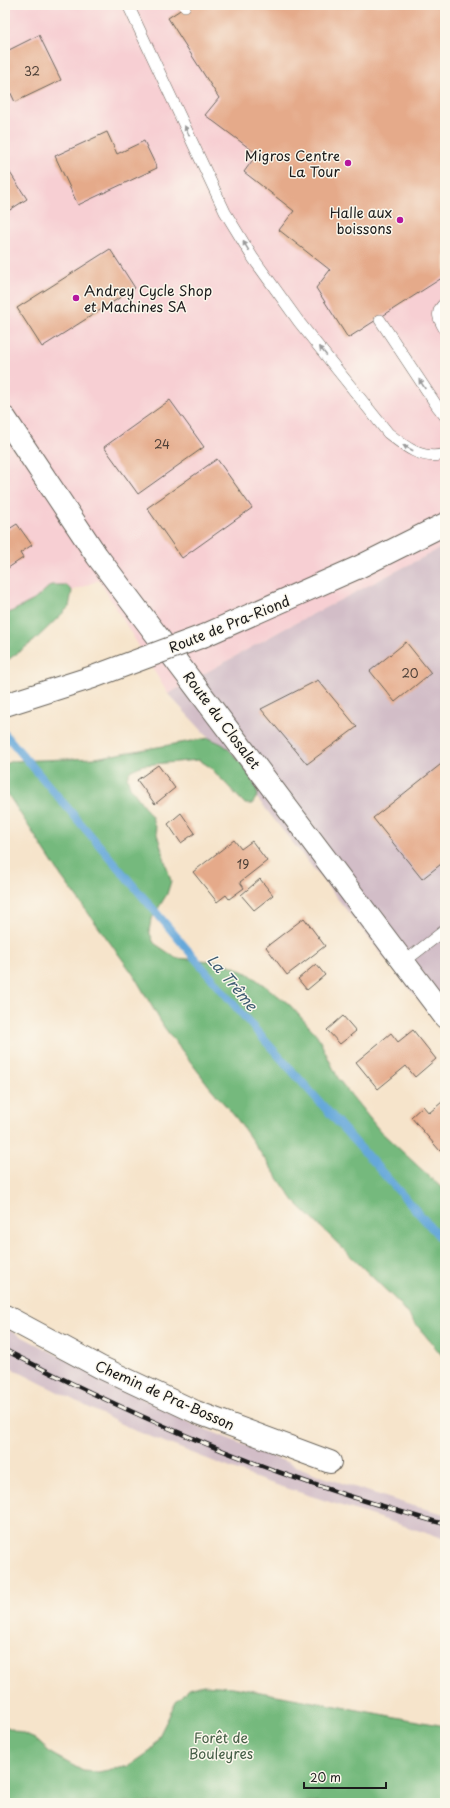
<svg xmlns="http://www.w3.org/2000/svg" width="450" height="1808" viewBox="0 0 450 1808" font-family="'Playpen Sans',sans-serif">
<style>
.built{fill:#f7cfd3}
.industrial{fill:#d2bdc7}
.forest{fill:#75b97d;stroke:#486a4c}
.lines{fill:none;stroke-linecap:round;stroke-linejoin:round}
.stream{stroke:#66a8da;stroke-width:8}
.building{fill:#e5aa8a}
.lane-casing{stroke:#686259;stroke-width:12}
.street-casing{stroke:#686259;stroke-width:24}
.secondary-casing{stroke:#686259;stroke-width:24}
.lane{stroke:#fff;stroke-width:11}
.street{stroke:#fff;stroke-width:22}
.secondary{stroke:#fff;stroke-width:22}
.rail-casing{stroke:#1c1c1c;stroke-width:4.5}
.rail{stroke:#fbf7ec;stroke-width:3;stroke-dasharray:9;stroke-linecap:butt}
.secondary-bridge-casing{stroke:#686259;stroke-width:24;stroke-linecap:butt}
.secondary-bridge{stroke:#fff;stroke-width:22}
.oneway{fill:#999}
.poi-dot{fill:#b5179e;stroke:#fbf7ec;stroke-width:1.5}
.labels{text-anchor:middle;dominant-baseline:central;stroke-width:3;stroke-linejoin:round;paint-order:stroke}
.number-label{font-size:12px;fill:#4e4038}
.poi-label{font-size:14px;fill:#1c1c1c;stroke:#fbf7ec;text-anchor:end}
.street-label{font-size:14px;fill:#1c1c1c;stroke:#fbf7ec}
.park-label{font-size:14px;fill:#455e46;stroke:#fbf7ec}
.water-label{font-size:15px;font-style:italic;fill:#3d5b71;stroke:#fbf7ec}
</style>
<rect width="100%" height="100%" fill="#fbf7ec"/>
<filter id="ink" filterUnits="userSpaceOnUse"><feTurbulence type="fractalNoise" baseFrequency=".025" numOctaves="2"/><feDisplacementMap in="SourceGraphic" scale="8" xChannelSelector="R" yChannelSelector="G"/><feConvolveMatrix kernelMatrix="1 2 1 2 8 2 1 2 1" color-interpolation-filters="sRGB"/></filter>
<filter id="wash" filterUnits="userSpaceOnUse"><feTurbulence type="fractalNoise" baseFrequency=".012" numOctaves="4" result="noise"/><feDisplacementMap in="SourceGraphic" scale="16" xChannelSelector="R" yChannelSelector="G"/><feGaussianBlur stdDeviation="0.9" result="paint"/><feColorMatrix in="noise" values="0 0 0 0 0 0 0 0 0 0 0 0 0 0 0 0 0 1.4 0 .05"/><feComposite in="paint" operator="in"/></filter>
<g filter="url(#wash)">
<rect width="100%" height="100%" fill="#f6e4cb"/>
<path class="built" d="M5 5H445V546L284 629 168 694 99 580 72 591 66 585H51L34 600 5 615Z"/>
<path class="industrial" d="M445 546V1033L257 798 258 795 225 746 209 738 168 694 284 629Z
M5 1328 188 1422 323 1477 410 1505 445 1514V1539L261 1480 131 1429 5 1365Z"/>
<path class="forest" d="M51 585H66L72 591 69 607 34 641 5 662V615L34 600Z
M209 738C214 741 222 743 226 747 239 759 254 779 258 795L252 804H245L210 767 199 760 143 765 131 770 127 776 130 787 152 817 171 881 167 894 151 920 149 931 154 943 176 958 223 962 249 974 289 1004 317 1035 339 1080 380 1131 445 1191V1359L395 1299 294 1201 237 1119 209 1086 164 1027 133 974 61 876 5 790V765L11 761 95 758Z
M203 1685 233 1687 445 1726V1803H5V1726L35 1739 52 1754 83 1771 98 1772 129 1766 152 1750 176 1702 189 1689Z"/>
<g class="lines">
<path class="stream" d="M5 734 253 1027 445 1243"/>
</g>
<g id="blocks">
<path class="building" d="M188 5H445V276L348 338 316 288 330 270 279 230 294 211 244 172 257 154 205 115 219 98 168 18Z
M39 35 61 80 15 102 5 81V52Z
M107 132 117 154 144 141 157 168 78 205 55 156Z
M5 165 27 199 5 213Z
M110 249 135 288 42 347 17 308Z
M170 400 204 447 138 494 104 447Z
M217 459 252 508 182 558 147 508Z
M17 524 32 545 20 553 23 558 5 570V529L6 531Z
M406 642 431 673 395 702 370 671Z
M318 680 357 727 307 764 261 709Z
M445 761V861L422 879 373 818Z
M158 765 175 788 155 804 137 780Z
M181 813 195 833 181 843 168 824Z
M234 840 241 849 252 841 267 861 240 882 244 888 229 899 226 895 217 902 193 872Z
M260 879 273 895 254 910 241 895Z
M304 918 325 946 287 975 266 947Z
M316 964 325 975 307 990 298 979Z
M343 1016 356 1031 340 1044 327 1030Z
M413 1030 436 1059 415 1077 406 1066 378 1089 356 1062 391 1033 398 1042Z
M442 1102 445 1106V1147L440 1151 411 1117 423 1106 429 1113Z"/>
</g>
</g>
<g filter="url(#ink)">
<use href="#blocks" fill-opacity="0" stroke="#686259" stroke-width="1"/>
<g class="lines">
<defs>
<path id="lane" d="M128 5 225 212 253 258 299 322 388 433C404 446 422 461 445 454
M184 5 185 6
M445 303C434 312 439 320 445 330
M380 320 437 406 445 416
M404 962 445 930"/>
<path id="street" d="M5 418 97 556 445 1017
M5 1316 100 1367 196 1412 330 1462"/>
<path id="secondary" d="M203 636 359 567 445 524"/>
</defs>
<use href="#lane" class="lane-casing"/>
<use href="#street" class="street-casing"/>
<use href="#secondary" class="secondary-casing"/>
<use href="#lane" class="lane"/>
<use href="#street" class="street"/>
<use href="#secondary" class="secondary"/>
<defs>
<path id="rail" d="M5 1350C124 1411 244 1465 372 1503 396 1510 421 1518 445 1524"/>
</defs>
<use href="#rail" class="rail-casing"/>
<use href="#rail" class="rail"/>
<defs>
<path id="secondary-bridge" d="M5 705 93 677 203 636"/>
</defs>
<use href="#secondary-bridge" class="secondary-bridge-casing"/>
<use href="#secondary-bridge" class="secondary-bridge"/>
</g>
<defs><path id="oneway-solid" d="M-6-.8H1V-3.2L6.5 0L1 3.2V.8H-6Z"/></defs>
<g class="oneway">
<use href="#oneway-solid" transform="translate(187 131) rotate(-115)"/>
<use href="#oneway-solid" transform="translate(246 246) rotate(-122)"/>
<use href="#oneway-solid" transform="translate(323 351) rotate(-129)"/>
<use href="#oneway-solid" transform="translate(422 384) rotate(-123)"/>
<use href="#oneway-solid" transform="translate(408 448) rotate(-152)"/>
</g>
</g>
<g class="poi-dot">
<circle cx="348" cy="163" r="4"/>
<circle cx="400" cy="220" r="4"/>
<circle cx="76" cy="298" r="4"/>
</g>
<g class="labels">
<g class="number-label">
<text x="32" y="71">32</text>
<text x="162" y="444">24</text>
<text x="410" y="673">20</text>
<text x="243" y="864">19</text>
</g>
<g class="poi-label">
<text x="340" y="155">Migros Centre<tspan x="340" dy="16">La Tour</tspan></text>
<text x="392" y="212">Halle aux<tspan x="392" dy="16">boissons</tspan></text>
<text x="84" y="290" text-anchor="start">Andrey Cycle Shop<tspan x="84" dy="16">et Machines SA</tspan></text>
</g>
<g class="street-label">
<text transform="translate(229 624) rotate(-22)">Route de Pra-Riond</text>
<text transform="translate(222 720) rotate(53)">Route du Closalet</text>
<text transform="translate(165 1395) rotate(24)">Chemin de Pra-Bosson</text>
</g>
<g class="park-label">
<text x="221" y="1737">Forêt de<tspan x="221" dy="16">Bouleyres</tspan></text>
</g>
<g class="water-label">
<text transform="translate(233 982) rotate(50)">La Trême</text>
</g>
</g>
<rect width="450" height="1808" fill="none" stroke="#fbf7ec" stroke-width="20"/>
<path d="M304 1782v6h82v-6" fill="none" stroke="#1c1c1c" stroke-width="2"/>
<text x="310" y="1782" font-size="12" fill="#1c1c1c" stroke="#fbf7ec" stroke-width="3" paint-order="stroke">20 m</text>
</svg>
